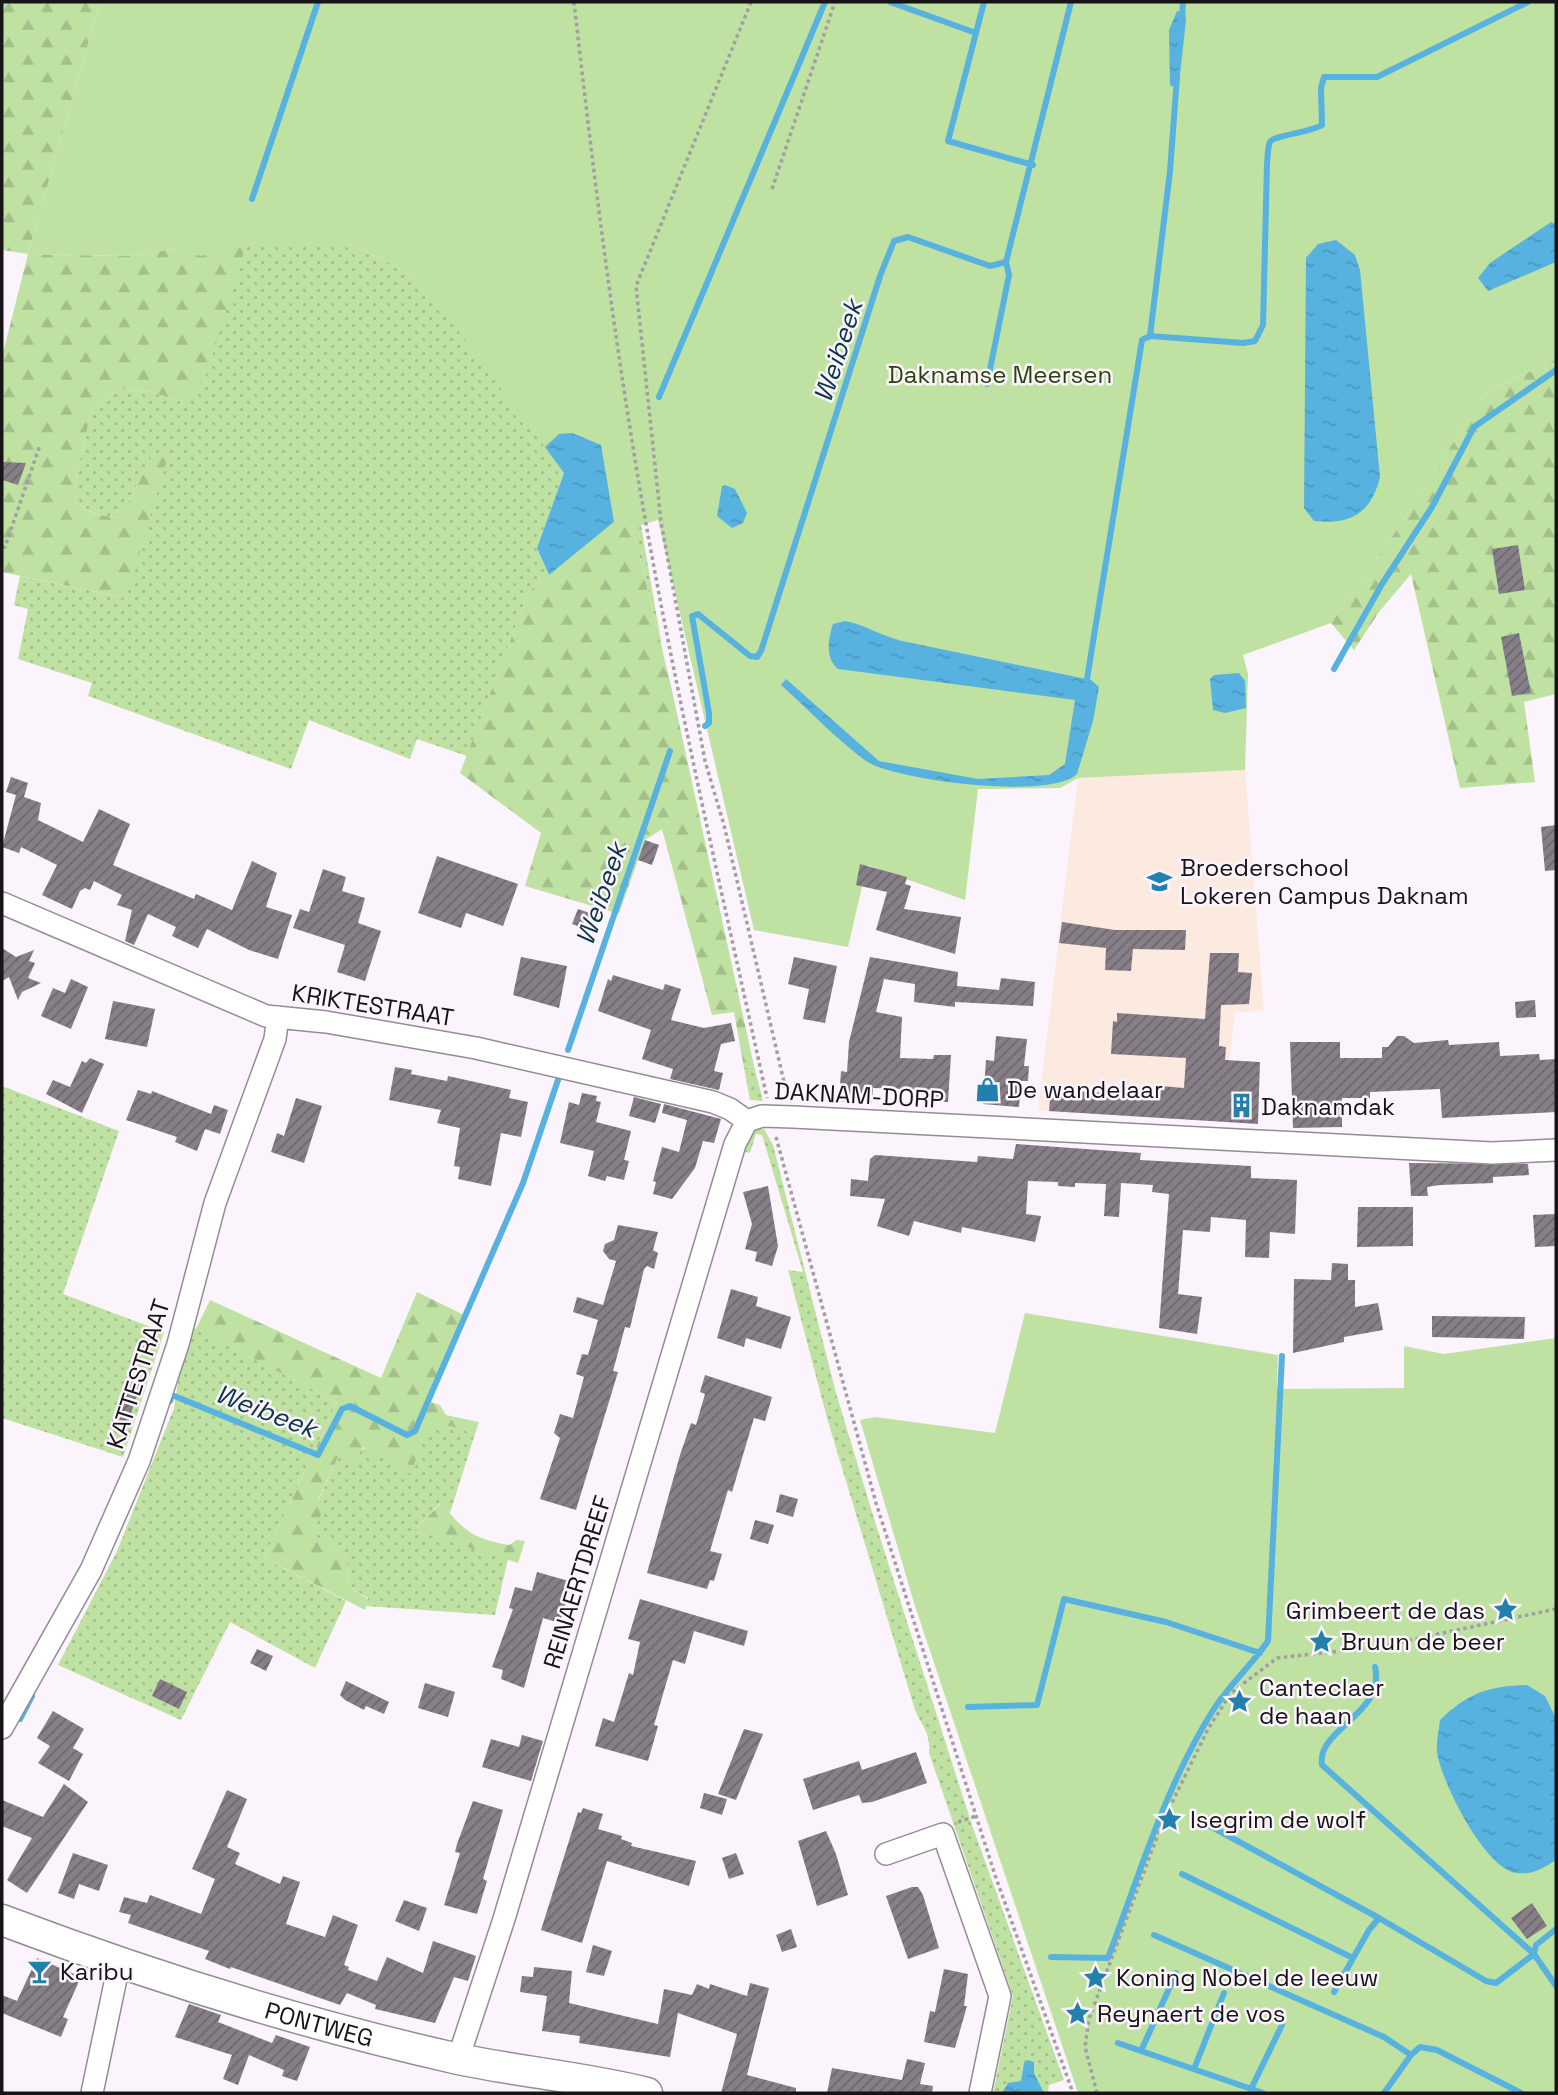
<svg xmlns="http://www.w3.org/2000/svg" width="1558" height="2095" viewBox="0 0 1558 2095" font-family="'Space Grotesk',sans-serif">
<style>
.education{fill:#fce9e0}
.grass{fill:url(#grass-dots)}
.forest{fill:url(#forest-firs)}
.park{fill:#bfe1a1}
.water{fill:url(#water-ripples)}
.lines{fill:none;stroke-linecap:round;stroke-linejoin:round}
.stream{stroke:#57b2e0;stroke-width:6}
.building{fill:url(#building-hatch)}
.street-casing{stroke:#938c94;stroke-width:24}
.secondary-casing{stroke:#938c94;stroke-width:33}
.path{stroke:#a39da4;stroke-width:3.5;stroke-dasharray:3.5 3.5;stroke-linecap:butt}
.street{stroke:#fff;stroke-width:21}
.secondary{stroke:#fff;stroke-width:30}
.labels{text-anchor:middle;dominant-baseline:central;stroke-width:5;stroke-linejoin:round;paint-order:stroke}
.park-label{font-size:24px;fill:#2a410b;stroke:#fcf4fd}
.poi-label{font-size:24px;fill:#171417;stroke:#fcf4fd;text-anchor:start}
.street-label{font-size:24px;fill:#171417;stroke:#fcf4fd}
.water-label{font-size:26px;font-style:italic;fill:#0b3548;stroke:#fcf4fd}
</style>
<defs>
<pattern id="grass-dots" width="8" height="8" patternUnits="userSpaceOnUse" patternTransform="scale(1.75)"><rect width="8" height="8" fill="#bfe1a1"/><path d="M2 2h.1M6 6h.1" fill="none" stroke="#a3c08a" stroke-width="1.8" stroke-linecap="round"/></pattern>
<pattern id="forest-firs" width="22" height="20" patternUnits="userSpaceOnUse" patternTransform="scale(1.75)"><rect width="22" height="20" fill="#bfe1a1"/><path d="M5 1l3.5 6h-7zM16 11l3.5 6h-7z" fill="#a3c08a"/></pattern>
<pattern id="water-ripples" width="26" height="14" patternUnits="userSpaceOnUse" patternTransform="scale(1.75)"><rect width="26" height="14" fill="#57b2e0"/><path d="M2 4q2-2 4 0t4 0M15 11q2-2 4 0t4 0" fill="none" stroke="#4b98bf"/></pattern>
<pattern id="building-hatch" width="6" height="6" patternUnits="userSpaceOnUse" patternTransform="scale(1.75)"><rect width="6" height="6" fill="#877f87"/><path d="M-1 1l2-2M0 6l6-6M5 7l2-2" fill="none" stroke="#6d676d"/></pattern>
</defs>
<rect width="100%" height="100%" fill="#fcf4fd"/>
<path class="education" d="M1245 770 1264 1011 1235 1012 1222 1121 1038 1111 1078 778Z"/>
<path class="grass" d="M287 243 348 244 388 262 424 285 628 450 663 653 632 525 620 452 564 473 537 548 549 575 529 591 467 756 417 739 410 759 309 720 291 769 88 696 92 683 18 659 28 609 14 605 20 576 126 598 153 454 120 518 96 514 74 502 77 472 92 409 118 389 151 392 183 402 178 248Z
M754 1066 763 1101 750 1100 744 1068Z
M2 1086 119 1131 63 1294 164 1332 123 1457 2 1418Z
M757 1129H764L773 1145 836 1393 876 1525 972 1825 1064 2080 1049 2085 1048 2093H993L1013 1996 929 1753C931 1734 922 1726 915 1710L827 1418 788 1270 803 1272 762 1135 756 1134 750 1153 745 1152 751 1133Z
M187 1324 337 1402 264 1558 346 1601 315 1668 230 1622 181 1720 58 1665 117 1551 174 1408Z
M450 1426 475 1434 450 1513 440 1503 414 1530 508 1559 495 1615 366 1606 368 1598 350 1588 345 1555 312 1534 324 1506 318 1501 339 1455Z"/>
<path class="forest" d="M2 2H100L28 254 126 256 179 248 200 256 245 247 207 374 183 402 151 392 118 389 92 409 77 472 74 502 95 514 120 518 153 454 169 453 126 598 2 572V357L28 254 2 250Z
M1556 359V694L1524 702 1535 782 1460 788 1411 574 1379 612 1354 650 1331 623 1400 525 1485 393Z
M502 386 620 452 632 525 671 686 754 1066 744 1068 734 1012 712 1015 662 829 645 840 619 914 525 886 541 833 460 773 529 591 614 522 559 434 545 447Z
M417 1292 464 1315 428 1401 440 1405 446 1415 479 1422 475 1434 450 1426 424 1434 411 1474 363 1447 354 1462 339 1455 318 1500 325 1506 312 1534 345 1555 350 1588 368 1599 365 1610 264 1558 337 1402 196 1329 210 1300 381 1378Z
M441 1503C465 1531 471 1538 509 1545L517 1540 525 1541 518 1563 414 1530Z"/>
<path class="park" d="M100 2H1556V359L1485 393 1400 525 1331 623 1243 655 1248 674 1245 770 1078 778 1060 788 978 789 965 900 867 865 848 947 754 930 658 520 638 526 614 522 601 445 559 434 545 447 424 285 388 262 348 244H287L245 247 200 256 179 248 126 256 28 254Z
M1025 1313 1278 1355 1277 1389 1404 1388V1346L1444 1354 1556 1338V2093H1078L915 1606 860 1420 875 1417 995 1433Z"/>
<path class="water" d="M1177 11 1185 12 1186 20 1179 84 1174 87 1170 85 1169 30Z
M1551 222 1556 224V262L1488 291 1478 278 1490 263Z
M1336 240 1355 255 1360 270 1380 477C1371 514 1350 525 1314 521L1304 508 1306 258 1318 244Z
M572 433 601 445 614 522 549 575 537 548 564 473 545 447 559 434Z
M725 485 735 489 747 513 743 523 732 528 717 516 722 486Z
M845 621C866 625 881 636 902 641L1091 680 1099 687 1093 721 1077 774C1052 800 896 781 866 761 836 739 809 710 781 685L786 679 879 761 978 779 1049 775 1065 764 1075 700 838 669C825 658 828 639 833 624Z
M1239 673 1245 681 1246 708 1225 713 1213 710 1210 679 1214 675Z
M1527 1685 1545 1696 1556 1718V1860C1543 1868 1534 1875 1517 1873 1485 1870 1441 1781 1437 1752 1436 1742 1439 1730 1440 1720 1468 1693 1489 1686 1527 1685Z
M1028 2060 1034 2062V2073L1044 2093H1002L1008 2083 1021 2081 1024 2063Z"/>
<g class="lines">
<path class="stream" d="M890 2 976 33
M984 2 948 141 1033 165
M1182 17 1183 2
M252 199 318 2
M1150 336 1170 171 1177 77
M987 384 1009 275 1006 262
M659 397 825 2
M1334 669 1382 584 1432 507 1474 427 1556 370
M1086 685 1142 340 1150 336 1243 343 1255 341 1263 325 1267 164C1268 158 1267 148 1270 142 1274 135 1309 133 1322 125L1321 88 1324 77H1377L1528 2
M705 726 709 723V713L692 616 698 614 750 656 757 657 761 651 880 276 894 241 908 237 990 266 1006 262 1071 2
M568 1050 670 751
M170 1401 172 1395 318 1455 342 1409 350 1406 407 1435 415 1431 523 1183 559 1077
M968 1707 1037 1705 1064 1599 1166 1622 1260 1653
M20 1719 32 1696
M1199 1820 1379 1918
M1182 1874 1353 1958
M1556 1929 1536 1945 1534 1954 1556 1986
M1154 1935 1384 2037 1411 2055
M1051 1957 1108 1958C1139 1876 1165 1787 1212 1712 1228 1686 1251 1666 1268 1641L1282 1356
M1334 1992 1369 1930 1379 1918 1486 1981 1496 1983 1534 1954 1322 1765C1316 1729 1386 1714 1375 1667
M1118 2043 1263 2093
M1141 2051 1176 1973
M1194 2069 1224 1993
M1251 2089 1282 2025
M1384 2093 1411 2055 1420 2047 1437 2050 1521 2093"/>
</g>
<path class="building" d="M2 462 26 463 18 485 2 480Z
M1518 545 1525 590 1499 594 1492 549Z
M1519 633 1531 693 1512 696 1501 637Z
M11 777 28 783 24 797 41 803 38 820 83 842 99 809 130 824 113 865 194 899 196 894 232 910 252 861 277 873 266 907 292 915 278 959 249 950 207 929 198 948 172 936 176 927 148 914 134 945 125 941 132 910 117 905 122 895 94 881 90 890 85 888 80 891 72 909 42 895 57 865 21 847 19 853 2 847 16 795 6 792Z
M1556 825V870L1545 871 1541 827Z
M645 840 659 845 652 865 638 860Z
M437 856 518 884 503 926 466 913 461 928 418 913Z
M860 864 907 877 905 884 911 886 904 909 961 917 955 954 876 930 887 892 856 885Z
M323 869 346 877 342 891 365 898 358 923 381 931 365 981 337 972 345 945 293 928 300 909 309 912Z
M578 909 599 916 594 932 572 924Z
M1062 922 1115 930H1186L1185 950 1133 949 1131 971 1105 970 1106 948 1059 943Z
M2 948 16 957 34 950 29 961 35 963 28 978 41 983 22 992 18 1000 9 977 2 981Z
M1210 953H1239L1238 972 1252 973 1249 1004 1221 1005 1219 1046 1226 1047 1225 1060 1260 1062 1258 1124 1049 1111 1051 1090 1160 1096 1161 1086 1184 1088 1186 1058 1111 1054 1113 1021 1117 1022V1013L1205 1019Z
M521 957 567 966 559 1008 513 995Z
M794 957 837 966 825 1023 803 1019 809 989 788 984Z
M870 957 958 972 957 986 999 990 1001 978 1035 982 1033 1006 955 1002V1007L914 1002 915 984 884 979 876 1012 902 1017 900 1058 933 1059 934 1055H951L948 1102 930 1101 931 1090 873 1088 872 1103 839 1101 841 1071 847 1072 849 1042Z
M613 975 663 990 665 984 681 989 671 1020 704 1028 731 1023 735 1041 721 1044 714 1071 723 1073 719 1090 670 1079 673 1069 642 1059 651 1030 598 1011 608 979 611 981Z
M71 979 88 987 71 1029 41 1016 53 988 65 993Z
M1535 1000 1536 1017 1516 1018 1515 1002Z
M113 1001 155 1009 147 1047 105 1039Z
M996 1036 1027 1039 1024 1066H1029L1028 1081H1021L1019 1107 983 1104 986 1060 994 1061Z
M1397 1036H1404L1414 1043 1448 1040 1449 1045 1499 1042 1500 1056 1539 1054 1540 1060 1556 1059V1112L1442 1118 1440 1089 1370 1092V1098H1342V1127L1293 1128 1290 1042H1340V1058H1382V1047H1388Z
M90 1058 104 1064 82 1113 46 1094 53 1080 70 1087 82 1061 86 1063Z
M395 1067 412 1070 411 1074 447 1081 448 1076 511 1090 509 1098 528 1102 521 1137 501 1133 491 1186 458 1179 460 1167 454 1166 460 1128 437 1123 441 1110 389 1100Z
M138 1090 151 1094 152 1091 211 1114 214 1105 228 1110 220 1134 205 1129 197 1151 175 1142 177 1137 126 1120Z
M582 1093 597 1096 596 1101 601 1102 596 1122 631 1131 624 1160 629 1161 624 1180 607 1176 605 1181 588 1176 594 1151 560 1143 569 1102 579 1105Z
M634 1097 661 1104 655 1123 629 1116Z
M296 1098 322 1106 304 1163 271 1152 277 1133 284 1136Z
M664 1104 721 1119 714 1143 703 1141 695 1168 672 1199 653 1194 656 1182 653 1181 662 1147 679 1152 687 1120 662 1113Z
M1016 1144 1141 1153 1140 1160 1251 1166V1178L1297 1180 1295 1234 1270 1232 1269 1258 1245 1257 1246 1220 1211 1217 1210 1232 1183 1230 1178 1294 1202 1297 1197 1334 1159 1328 1169 1194 1152 1192 1153 1185 1121 1183 1119 1217 1104 1216 1106 1184 1075 1183V1187L1058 1186V1182L1028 1181 1026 1214 1041 1216 1035 1242 962 1227 961 1233 914 1221 909 1236 877 1226 885 1199 850 1196 851 1179 868 1181 870 1159 875 1155 977 1162 978 1156 1013 1159Z
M1409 1163 1528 1164 1529 1175 1493 1177V1183L1440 1185 1427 1187 1428 1196H1411Z
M768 1186 778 1246 772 1266 755 1261 757 1252 745 1249 752 1224 743 1192Z
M1358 1207H1413V1246L1357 1247Z
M1556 1214V1246L1535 1247 1533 1215Z
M618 1225 658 1232 653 1250 658 1253 654 1269 647 1266 644 1269 630 1328 625 1327 613 1371 618 1372 576 1510 540 1499 560 1438 554 1433 560 1414 573 1418 584 1377 576 1374 582 1354 588 1355 598 1320 573 1312 577 1297 603 1305 616 1261 609 1259 603 1251 605 1244 614 1240Z
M1332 1263 1348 1264V1280H1355V1307L1378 1303 1383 1330 1344 1337V1342L1293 1353 1294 1279 1331 1280Z
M731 1289 758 1297 756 1306 791 1317 781 1349 746 1338 744 1347 717 1338Z
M1432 1316 1525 1317 1524 1339 1432 1337Z
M128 1373 142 1378 127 1426 112 1421Z
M705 1375 772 1397 765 1421 754 1418 732 1492 728 1490 710 1551 722 1554 714 1581 710 1580 707 1589 647 1573 680 1455 691 1423 696 1425 705 1394 700 1392Z
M780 1494 798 1499 793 1517 776 1512Z
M755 1520 774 1525 768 1544 750 1539Z
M537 1572 572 1582 560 1623 543 1618 524 1688 501 1679 503 1670 492 1667 513 1609 509 1608 515 1587 532 1591Z
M640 1599 748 1631 744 1646 694 1631 685 1664 673 1660 654 1725 658 1726 648 1761 595 1746 603 1718 614 1722 629 1673 633 1675 640 1642 628 1639Z
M257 1649 273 1656 266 1671 250 1663Z
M160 1679 187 1692 179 1709 152 1696Z
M346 1681 389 1702 384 1714 366 1706 364 1710 345 1700 340 1695Z
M425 1683 455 1692 448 1717 418 1708Z
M53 1711 84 1729 73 1748 83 1754 69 1781 38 1763 50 1746 37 1738Z
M744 1729 763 1734 736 1800 718 1794Z
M522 1735 543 1741 531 1781 482 1767 491 1739 519 1747Z
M916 1752 927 1783 872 1802 862 1803 859 1795 813 1810 803 1779 859 1761 862 1770Z
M64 1784 88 1802 27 1893 7 1880 32 1838 2 1826V1800L43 1817Z
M227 1790 247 1799 227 1847 240 1853 235 1864 280 1884 283 1876 300 1882 286 1924 325 1937 333 1915 358 1925 344 1965 349 1967 348 1970 377 1981 387 1957 423 1973 433 1941 476 1956 468 1981 454 1977 435 2023 375 2009 376 2005 347 1993 340 2005 231 1967 230 1969 205 1959 209 1951 128 1923 131 1915 119 1912 124 1897 147 1903 150 1895 201 1914 215 1879 192 1869Z
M704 1793 727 1799 722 1815 700 1808Z
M473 1801 503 1810 483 1879 487 1881 477 1914 444 1905 460 1853 455 1852 457 1844Z
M583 1808 603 1814 598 1829 622 1836 621 1839 632 1843 631 1846 696 1861 689 1886 607 1861 582 1943 541 1930 578 1812 581 1813Z
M826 1831 836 1854 848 1895 817 1906 798 1841Z
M73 1853 108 1865 99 1891 79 1884 74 1899 58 1893Z
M736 1853 744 1874 729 1879 722 1858Z
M912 1887H918L923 1895 939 1948 908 1959 886 1896Z
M404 1900 427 1908 419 1931 395 1921Z
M1532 1903 1547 1926 1527 1939 1511 1918Z
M791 1929 797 1947 782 1952 776 1935Z
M593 1945 612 1951 604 1976 586 1972Z
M37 1958 81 1977 63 2017 68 2019 61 2037 2 2013V1995L17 2001Z
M534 1967 572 1971 569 2003 658 2024 664 1989 692 1995 697 1984 709 1989 710 1984 747 1996 750 1983 769 1988 747 2075 796 2088V2093H721L737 2034 678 2013 670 2057 579 2043 580 2036 542 2031 547 1996 520 1992 522 1976 533 1977Z
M944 1969 968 1974 964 2006H967L955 2048 924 2042 930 2011 935 2012Z
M189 2004 221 2015 218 2022 272 2043 276 2035 310 2047 297 2081 282 2076 284 2070 249 2055 238 2085 223 2079 232 2055 175 2037Z
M907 2059 925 2063 920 2084 933 2086 932 2093H827L832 2068 902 2080Z"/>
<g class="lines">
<defs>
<path id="street" d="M2 903 266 1016 326 1022 476 1048 713 1102 730 1109 747 1121
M747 1121 762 1116 793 1117 1492 1153 1556 1150
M2 1728 91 1570 139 1461 178 1344 215 1203 275 1039 278 1017
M886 1854 943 1834 1000 1996 980 2093
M458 2059 504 1919 735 1144 747 1121
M92 2093 119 1964"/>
<g id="secondary">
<path id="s1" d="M2 1920C150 1976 300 2023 454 2058 518 2072 584 2077 647 2093"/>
</g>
</defs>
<use href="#street" class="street-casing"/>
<use href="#secondary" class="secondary-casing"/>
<path class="path" d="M574 2C593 170 614 339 643 507 678 705 724 902 767 1098
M751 2 636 286 661 522 705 761 724 825 788 1099
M772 189 835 2
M2 547H5L40 445
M776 1137 876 1503 995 1875 1073 2093
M958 1822 976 1816
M1097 2093 1085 2047 1089 2019 1163 1821 1208 1729 1231 1693 1277 1658 1377 1647 1556 1609"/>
<use href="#street" class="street"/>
<use href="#secondary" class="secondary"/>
</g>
<defs>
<symbol id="school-bare" viewBox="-9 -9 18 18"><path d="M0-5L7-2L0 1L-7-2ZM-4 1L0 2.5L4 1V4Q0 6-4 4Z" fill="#237fac" stroke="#fcf4fd" stroke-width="2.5" paint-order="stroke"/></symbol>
<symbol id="shop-bare" viewBox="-9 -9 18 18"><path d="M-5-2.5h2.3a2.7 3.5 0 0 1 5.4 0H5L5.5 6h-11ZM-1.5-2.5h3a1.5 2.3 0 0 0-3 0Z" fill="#237fac" stroke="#fcf4fd" stroke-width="2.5" paint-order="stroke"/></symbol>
<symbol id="building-bare" viewBox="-9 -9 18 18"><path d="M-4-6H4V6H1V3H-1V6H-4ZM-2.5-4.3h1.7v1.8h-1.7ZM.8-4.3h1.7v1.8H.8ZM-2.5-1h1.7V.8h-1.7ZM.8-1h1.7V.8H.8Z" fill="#237fac" stroke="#fcf4fd" stroke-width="2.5" paint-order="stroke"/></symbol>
<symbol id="sight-bare" viewBox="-9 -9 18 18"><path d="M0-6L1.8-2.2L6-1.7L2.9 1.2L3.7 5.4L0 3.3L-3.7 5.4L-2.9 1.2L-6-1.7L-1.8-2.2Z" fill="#237fac" stroke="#fcf4fd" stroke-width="2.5" paint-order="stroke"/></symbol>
<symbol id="bar-bare" viewBox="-9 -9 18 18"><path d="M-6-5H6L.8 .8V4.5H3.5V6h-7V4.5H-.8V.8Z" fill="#237fac" stroke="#fcf4fd" stroke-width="2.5" paint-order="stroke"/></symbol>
</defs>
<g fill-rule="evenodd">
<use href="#school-bare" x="1142" y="864" width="35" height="35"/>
<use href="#shop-bare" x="970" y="1072" width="35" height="35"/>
<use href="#building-bare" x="1224" y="1088" width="35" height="35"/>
<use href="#sight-bare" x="1488" y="1592" width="35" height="35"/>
<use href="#sight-bare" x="1304" y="1624" width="35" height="35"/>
<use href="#sight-bare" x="1222" y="1684" width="35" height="35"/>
<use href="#sight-bare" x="1152" y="1802" width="35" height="35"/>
<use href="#bar-bare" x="22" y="1954" width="35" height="35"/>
<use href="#sight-bare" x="1078" y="1960" width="35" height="35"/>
<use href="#sight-bare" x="1060" y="1996" width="35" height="35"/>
</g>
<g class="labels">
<g class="park-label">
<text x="1000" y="374">Daknamse Meersen</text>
</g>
<g class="poi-label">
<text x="1180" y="867">Broederschool<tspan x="1180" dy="28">Lokeren Campus Daknam</tspan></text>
<text x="1007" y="1089">De wandelaar</text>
<text x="1261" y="1106">Daknamdak</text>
<text x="1485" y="1610" text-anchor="end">Grimbeert de das</text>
<text x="1341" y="1641">Bruun de beer</text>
<text x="1259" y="1687">Canteclaer<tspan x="1259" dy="28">de haan</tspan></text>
<text x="1190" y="1819">Isegrim de wolf</text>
<text x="60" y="1971">Karibu</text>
<text x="1116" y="1977">Koning Nobel de leeuw</text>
<text x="1097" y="2013">Reynaert de vos</text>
</g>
<g class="street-label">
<text transform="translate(373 1005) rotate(9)">KRIKTESTRAAT</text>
<text transform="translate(859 1095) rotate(3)">DAKNAM-DORP</text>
<text transform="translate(138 1374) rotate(-72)">KATTESTRAAT</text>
<text transform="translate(577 1582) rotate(-73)">REINAERTDREEF</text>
<text stroke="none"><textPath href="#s1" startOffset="334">PONTWEG</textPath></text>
</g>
<g class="water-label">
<text transform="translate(838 351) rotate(-72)">Weibeek</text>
<text transform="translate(601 894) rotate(-71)">Weibeek</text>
<text transform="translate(266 1411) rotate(21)">Weibeek</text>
</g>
</g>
<rect width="1558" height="2095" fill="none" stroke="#171417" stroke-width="7"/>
</svg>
